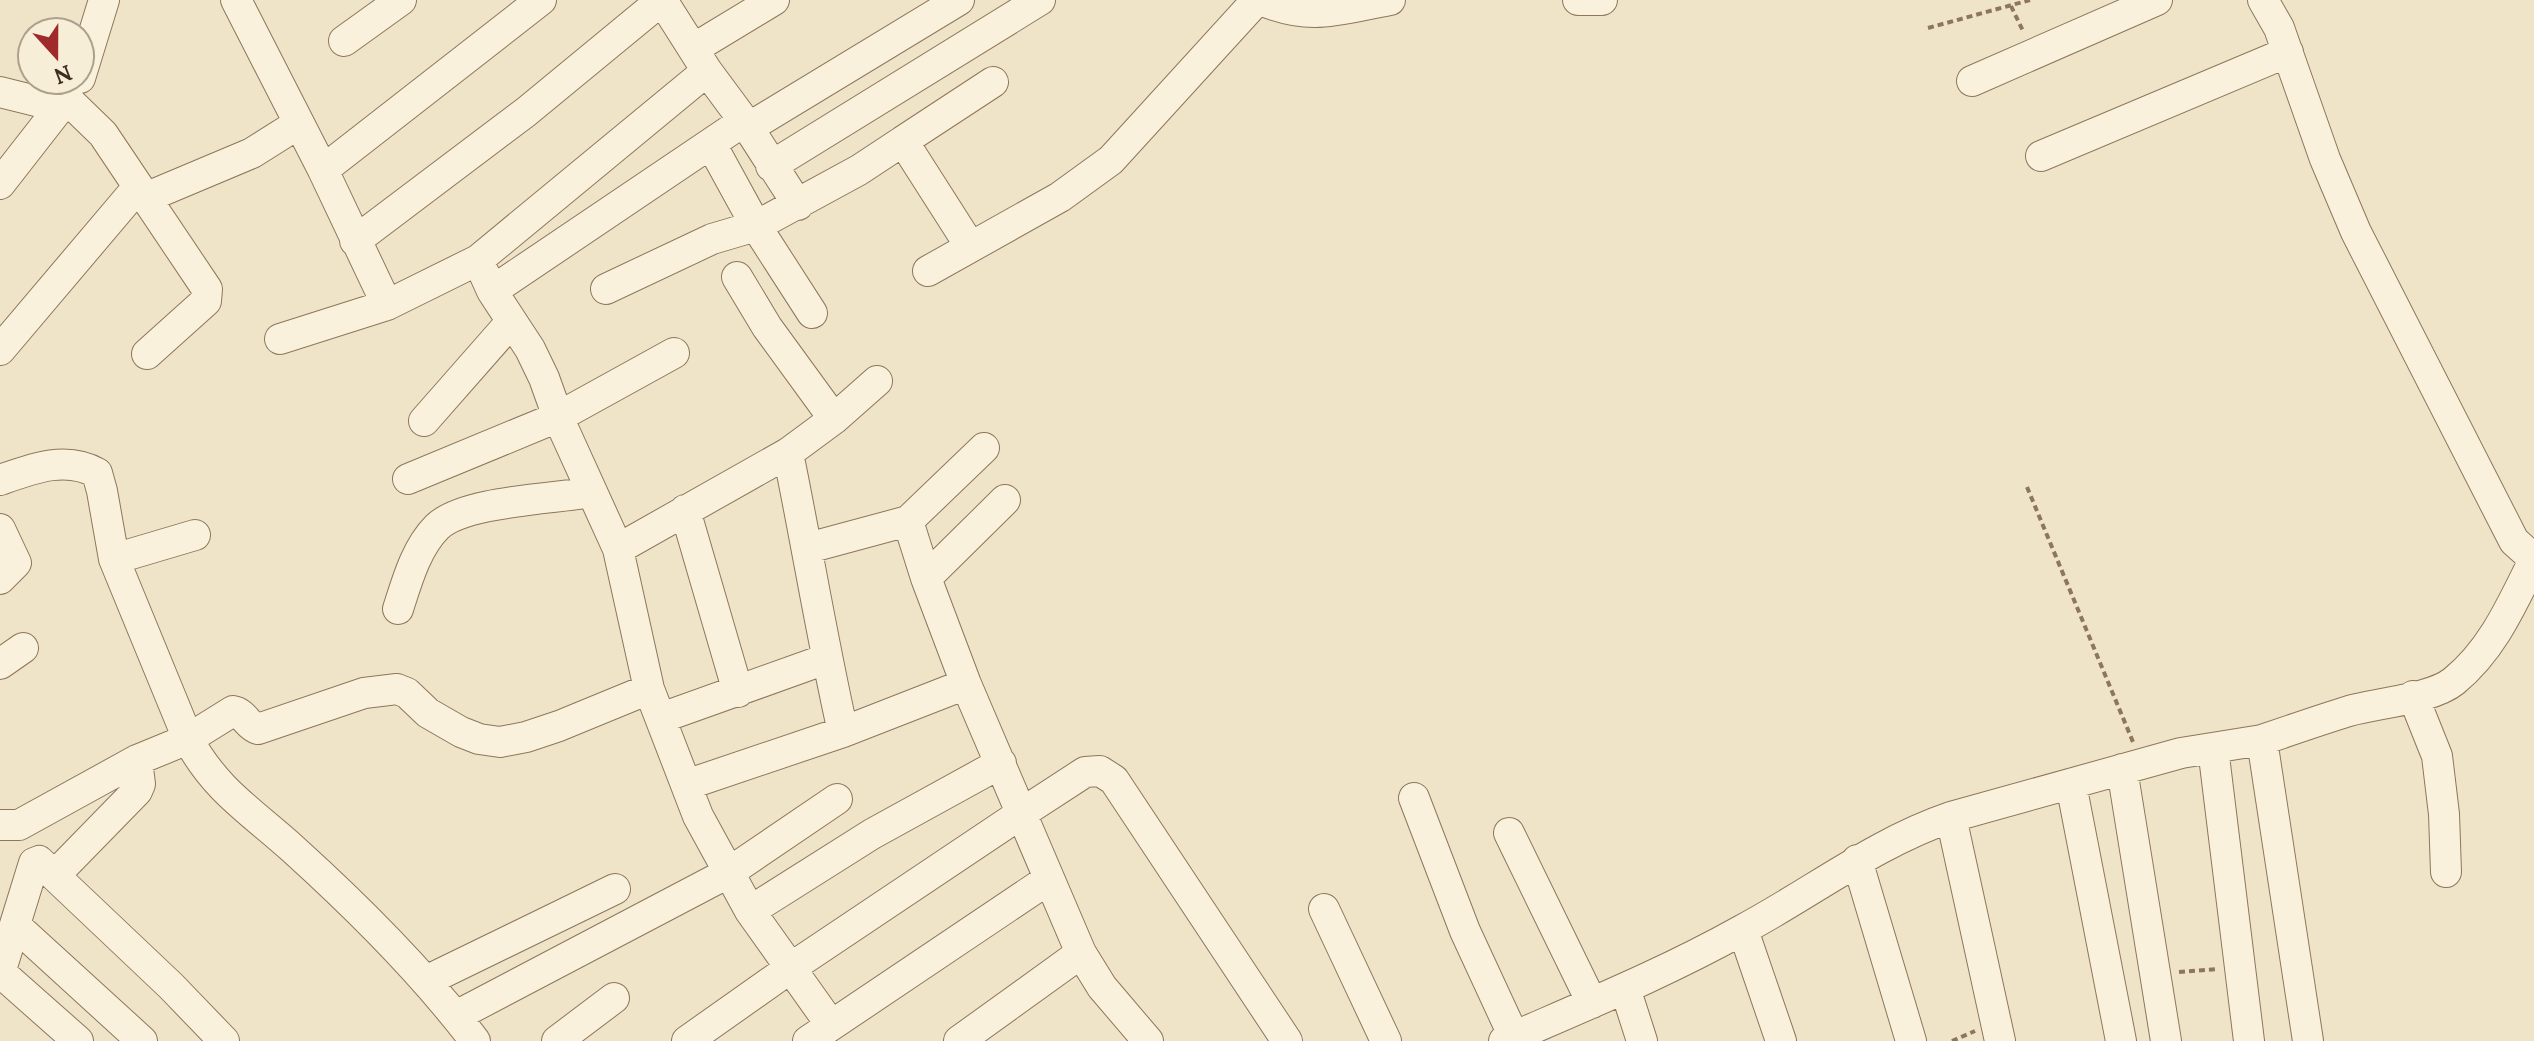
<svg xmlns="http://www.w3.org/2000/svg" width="2534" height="1041" viewBox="0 0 2534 1041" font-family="Lora,serif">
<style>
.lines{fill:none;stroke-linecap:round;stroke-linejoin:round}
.minor-casing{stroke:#8d765c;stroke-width:32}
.path{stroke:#8d765c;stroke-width:4;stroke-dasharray:6 4;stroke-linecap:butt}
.minor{stroke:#faf1dc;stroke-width:30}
</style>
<rect width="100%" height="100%" fill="#f0e4c8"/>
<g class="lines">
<defs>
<path id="minor" d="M236 0 323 170 387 305
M662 0 707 71 744 121 798 205
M1261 0C1311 22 1340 9 1390 0
M1578 0H1602
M2263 0 2279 28 2325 159 2356 232 2514 541 2534 559
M344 41 401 0
M693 49 774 0
M80 78 104 0
M1972 81 2157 0
M0 92 60 107 70 102
M70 102 103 134 207 289 206 301 147 354
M748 128 959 0
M711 144 756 226 812 313
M2041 156 2288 52
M771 166 1040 0
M323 170 541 0
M0 184 60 107
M145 198 252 153 298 124
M355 241 526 112 662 0
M970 246 903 141 993 82
M478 260 492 291 530 349 544 378 558 417 618 549 649 689 698 816 750 911 831 1025
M928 271 1060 197 1111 160 1257 0
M737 277 767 327 834 419
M606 289 712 239 756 226 859 170 903 141
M492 291 744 121
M280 339 387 305 478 260 707 71
M0 350 138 187
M424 421 511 322
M788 453C807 546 822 639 843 732
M408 479 558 417 674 353
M0 480C31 469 66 455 97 473L102 491 114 559 188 739C216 791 251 811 293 849 356 906 424 974 475 1041
M685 510 738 692
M908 521 926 578 966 684 1081 953 1102 987 1148 1041
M0 529 16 563 0 579
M808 548 908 521 984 448
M618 549 788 453 834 419 877 381
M114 559 195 535
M926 578 1005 500
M398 609C407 581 416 548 437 527 464 501 553 499 592 492
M0 664 23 648
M2413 696 2437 756 2444 814 2446 872
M661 718 826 659
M2262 740C2291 730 2320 720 2349 711 2378 703 2432 699 2454 681 2493 649 2512 604 2534 560
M2213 748 2249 1041
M2122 769 2166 1041
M2071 784 2121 1041
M686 785 843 732 966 684
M1414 798 1465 931 1514 1037
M1951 817 2000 1041
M0 825H19L137 760 188 739 233 711C245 713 247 726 258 729L364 693 397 689 407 693 428 713 461 732 479 739 500 742 526 737 559 726 649 689
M1509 833 1592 1003
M1857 860 1911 1041
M55 875 137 791 140 784 137 760
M1324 909 1386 1041
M750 911 872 834 1001 763
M16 926 142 1041
M1743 930 1781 1041
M0 972 78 1041
M0 973 34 863 39 861 171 986 224 1041
M426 981 615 889
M1625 988 1642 1041
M456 1016 728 873 837 799
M557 1041 614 998
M687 1041 789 969 1022 813 1085 772 1100 771 1114 780 1287 1041
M808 1041 1049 879
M959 1041 1081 953
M1504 1041C1584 1006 1665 973 1742 930 1813 892 1875 843 1951 817L2181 753 2262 740 2308 1041"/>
</defs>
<use href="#minor" class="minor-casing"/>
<path class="path" d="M2011 6 2024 33
M1928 28 2030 0
M2027 487 2133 742
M2179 972 2218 969
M1952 1041 1975 1031"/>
<use href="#minor" class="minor"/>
</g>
<g transform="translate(56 56) rotate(159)"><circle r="38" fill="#f7eed8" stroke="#ada18e" stroke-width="2"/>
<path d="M0-6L14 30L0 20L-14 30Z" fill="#9e2a2b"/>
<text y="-12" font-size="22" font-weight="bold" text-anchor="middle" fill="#3d2e20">N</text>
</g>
</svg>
